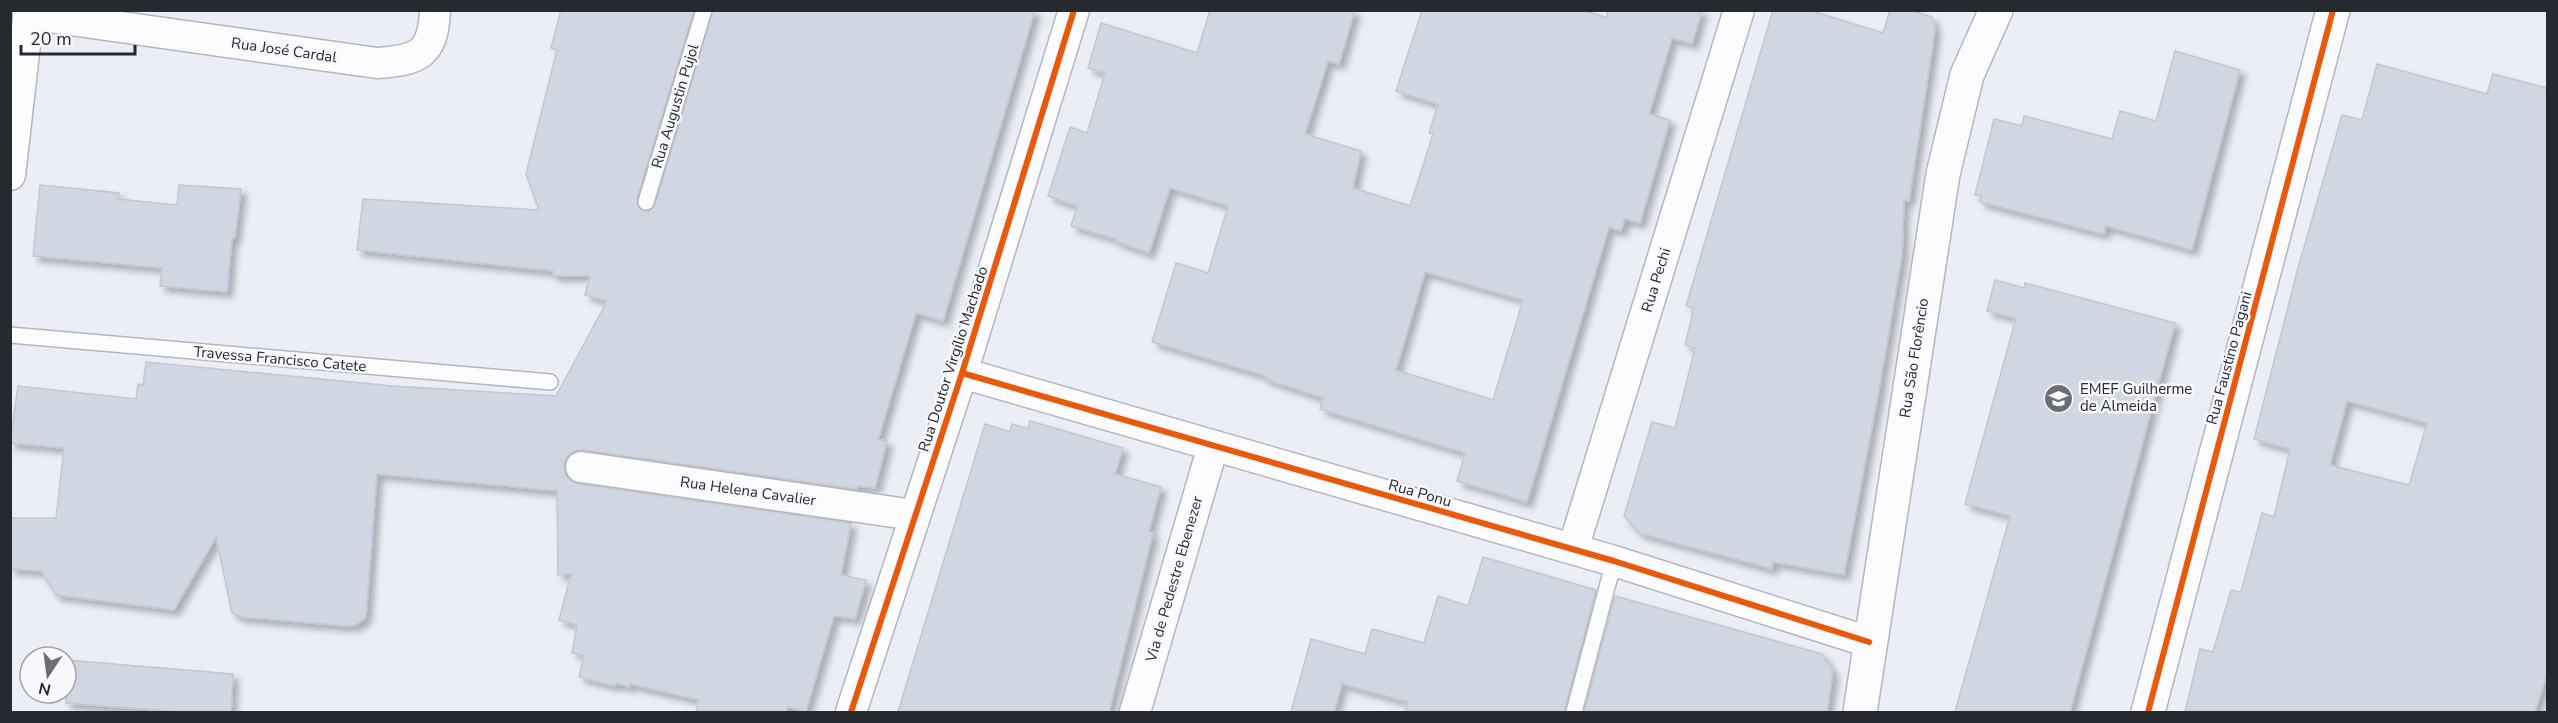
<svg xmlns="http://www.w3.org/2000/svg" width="2558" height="723" viewBox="0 0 2558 723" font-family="'Nunito Sans',sans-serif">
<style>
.building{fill:#d0d7e2;stroke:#c3c7ce;stroke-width:1.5;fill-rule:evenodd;filter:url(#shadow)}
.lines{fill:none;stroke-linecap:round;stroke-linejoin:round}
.service-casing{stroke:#b4b6be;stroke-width:18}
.minor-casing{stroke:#b4b6be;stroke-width:33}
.tertiary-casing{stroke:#b4b6be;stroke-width:36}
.service{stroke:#fcfcfe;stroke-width:15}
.minor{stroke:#fcfcfe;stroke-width:30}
.tertiary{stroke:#fcfcfe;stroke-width:33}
.cycleway-casing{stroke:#f8f8fd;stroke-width:10}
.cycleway{stroke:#e8590c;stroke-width:6}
.labels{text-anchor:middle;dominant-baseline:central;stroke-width:5;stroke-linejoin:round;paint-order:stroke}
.street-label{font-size:15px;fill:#272931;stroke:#f8f8fd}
.poi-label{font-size:15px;fill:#272931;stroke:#f8f8fd;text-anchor:start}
</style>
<defs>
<filter id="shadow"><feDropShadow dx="5.5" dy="5.5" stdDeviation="3" flood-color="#0004"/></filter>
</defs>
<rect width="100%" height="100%" fill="#eceef7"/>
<path class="building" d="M561 10H694L637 199 639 208 648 212 655 205 713 10H1035L943 321 916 313 878 440 887 441 875 488 858 486 857 489 583 450 574 451 567 457 564 464 565 474 571 481 579 484 851 523 841 575 866 580 855 619 834 616 806 711 787 707 786 712H696L699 700 630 684V687L616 683 615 686 579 677 584 656 572 653 577 625 559 620 571 574 558 575 557 491 377 474 366 617 356 625 347 626 241 617 232 613 216 537 174 610 56 595 41 571 10 569V518H56L64 448 10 443 18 386 136 399 138 384 143 385 146 362 393 386 556 396 607 301 585 295 590 276H553V271L357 250 363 199 539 210 526 174 557 50 551 48Z
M1210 10H1355L1339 64 1328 61 1305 134 1361 151 1353 188 1410 206 1433 134 1429 133 1438 104 1396 91 1422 10H1583L1607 18 1608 10H1702L1692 44 1672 38 1649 114 1670 120 1640 223 1625 219 1621 231 1609 227 1527 502 1457 481 1465 453 1320 409 1323 398 1265 379 1266 376 1152 342 1176 263 1208 273 1228 206 1170 188 1149 253 1115 241 1116 239 1071 226 1077 206 1048 196 1070 127 1087 133 1105 73 1088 68 1101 23 1197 53ZM1425 272 1523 300 1493 400 1396 370Z
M1773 10H1809L1883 33 1890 10H1911L1932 17 1935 30 1909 201 1904 200 1902 255 1879 390 1844 575 1773 562 1772 569 1639 533 1624 516 1652 422 1675 428 1695 348 1685 345 1694 308 1686 306Z
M2175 51 2240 70 2192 250 2106 226 2104 234 1980 202 1981 196 1975 195 1994 119 2022 126 2024 116 2112 139 2120 111 2156 121Z
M2377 64 2487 94 2493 74 2547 88V674L2535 712H2185L2200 649 2213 652 2231 590 2241 592 2262 513 2274 517 2290 449 2254 439 2298 268 2342 115 2362 120ZM2347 401 2427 423 2409 485 2330 465Z
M40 185 119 193 118 199 177 205 179 185 241 189 235 238H232L227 292 160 286 162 268 33 256Z
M1995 280 2024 288 2025 283 2175 323 2070 712H1955L2010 516 1965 504 2016 318 1987 311Z
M1030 421 1123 448 1115 474 1161 487 1149 531 1153 533 1109 712H898L985 424 1010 432 1012 424 1028 429Z
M1483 557 1596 590 1564 712H1405L1408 702 1342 684 1334 712H1291L1311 639 1365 654 1372 629 1424 643 1438 596 1468 606Z
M1615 596 1822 654 1833 672 1827 712H1584Z
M66 660 233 674 231 712H184L66 703Z"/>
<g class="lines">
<defs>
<path id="service" d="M646 202 704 10
M10 335 550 382
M1574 712 1614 561"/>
<path id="minor" d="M28 14 377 63C419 60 433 55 435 10
M10 175 29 10
M962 373 1614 561 1869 642
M581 467 914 515
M1573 549 1739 10
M851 712 962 373 1074 10
M1135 712 1213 446"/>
<path id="tertiary" d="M1860 712 1943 174 1967 75 1996 10
M2148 712 2333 10"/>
</defs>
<use href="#service" class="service-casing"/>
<use href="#minor" class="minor-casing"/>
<use href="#tertiary" class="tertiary-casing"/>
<use href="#service" class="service"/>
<use href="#minor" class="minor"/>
<use href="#tertiary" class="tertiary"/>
<defs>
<path id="cycleway" d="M962 373 1614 561 1869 642
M851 712 962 373 1074 10
M2148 712 2333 10"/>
</defs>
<use href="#cycleway" class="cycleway-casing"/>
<use href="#cycleway" class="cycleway"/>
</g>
<defs>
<symbol id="school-disc" viewBox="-11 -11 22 22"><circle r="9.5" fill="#6c6e76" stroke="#f8f8fd"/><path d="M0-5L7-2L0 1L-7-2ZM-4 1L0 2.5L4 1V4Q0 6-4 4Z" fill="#fff"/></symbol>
</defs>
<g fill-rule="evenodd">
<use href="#school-disc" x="2042" y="382" width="33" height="33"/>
</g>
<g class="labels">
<g class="street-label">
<text transform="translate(284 50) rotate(8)">Rua José Cardal</text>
<text transform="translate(675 106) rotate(-73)">Rua Augustin Pujol</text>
<text transform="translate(1656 280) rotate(-73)">Rua Pechi</text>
<text transform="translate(1914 358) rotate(-81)">Rua São Florêncio</text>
<text transform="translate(2229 358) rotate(-75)">Rua Faustino Pagani</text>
<text transform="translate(280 359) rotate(5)">Travessa Francisco Catete</text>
<text transform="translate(953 359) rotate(-72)">Rua Doutor Virgílio Machado</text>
<text transform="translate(748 491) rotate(8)">Rua Helena Cavalier</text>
<text transform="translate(1420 493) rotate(16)">Rua Ponu</text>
<text transform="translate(1174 579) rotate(-74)">Via de Pedestre Ebenezer</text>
</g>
<g class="poi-label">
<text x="2080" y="389">EMEF Guilherme<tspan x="2080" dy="17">de Almeida</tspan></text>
</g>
</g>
<rect width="2558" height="723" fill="none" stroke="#272931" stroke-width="24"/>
<g transform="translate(48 675) rotate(193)"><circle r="28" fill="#f8f8fd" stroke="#a4a5ab" stroke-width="1.5"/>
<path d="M0-4.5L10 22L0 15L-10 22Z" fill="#6c6e76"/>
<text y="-9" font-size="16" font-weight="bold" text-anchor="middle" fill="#272931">N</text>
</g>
<path d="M21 45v9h114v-9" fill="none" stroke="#272931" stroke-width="3"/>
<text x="30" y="45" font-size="18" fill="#272931" stroke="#f8f8fd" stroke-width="4.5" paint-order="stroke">20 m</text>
</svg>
